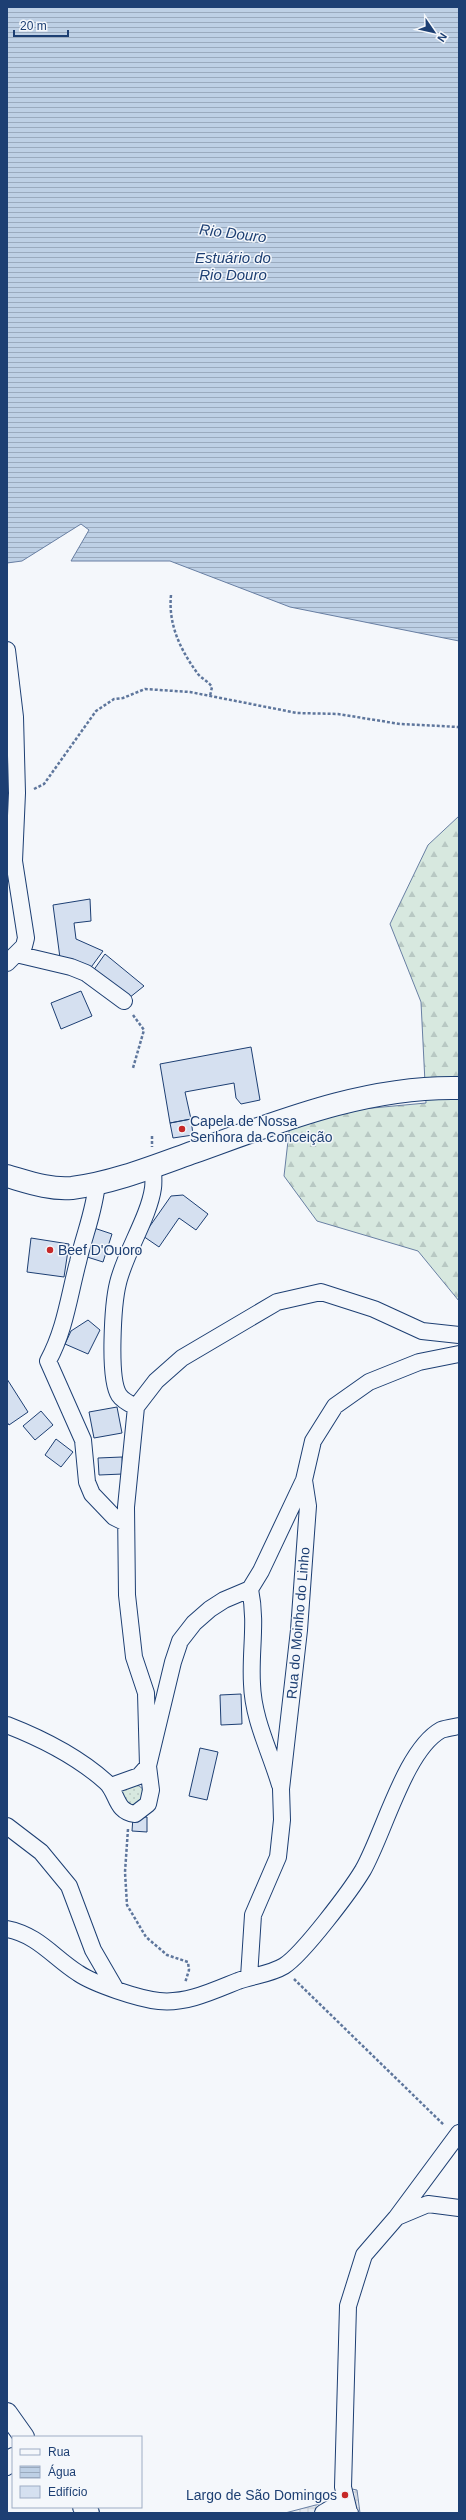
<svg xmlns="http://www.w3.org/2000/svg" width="466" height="2520" viewBox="0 0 466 2520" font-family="Arial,sans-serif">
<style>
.grass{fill:url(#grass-dots);stroke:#687fa3}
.forest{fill:url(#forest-firs);stroke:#687fa3}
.plaza{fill:url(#plaza-grid);stroke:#687fa3}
.water{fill:url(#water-rules);stroke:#687fa3}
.building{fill:#d5e0f0;stroke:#1d3f73}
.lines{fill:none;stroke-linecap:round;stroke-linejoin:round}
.minor-casing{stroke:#1d3f73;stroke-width:18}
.tertiary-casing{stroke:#1d3f73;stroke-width:22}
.primary-casing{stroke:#1d3f73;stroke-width:24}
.path{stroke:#5e769c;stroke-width:2.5;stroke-dasharray:3 2;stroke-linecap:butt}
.minor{stroke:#f4f7fb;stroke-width:16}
.tertiary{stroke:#f4f7fb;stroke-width:20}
.primary{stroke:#f4f7fb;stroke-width:22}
.poi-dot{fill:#c62828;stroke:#f4f7fb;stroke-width:1.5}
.labels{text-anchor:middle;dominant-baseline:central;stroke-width:3;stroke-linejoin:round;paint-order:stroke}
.poi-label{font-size:14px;fill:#1d3f73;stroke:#f4f7fb;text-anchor:start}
.street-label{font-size:14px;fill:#1d3f73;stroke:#f4f7fb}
.water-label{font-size:15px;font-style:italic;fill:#1d3f73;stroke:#f4f7fb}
</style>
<defs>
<pattern id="grass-dots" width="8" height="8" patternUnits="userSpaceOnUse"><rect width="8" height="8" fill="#d7e8df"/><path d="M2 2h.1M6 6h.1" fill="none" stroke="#b8c8c3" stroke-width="1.8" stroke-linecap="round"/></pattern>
<pattern id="forest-firs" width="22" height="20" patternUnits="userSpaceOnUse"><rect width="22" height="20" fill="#d7e8df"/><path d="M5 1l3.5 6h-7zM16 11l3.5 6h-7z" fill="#b8c8c3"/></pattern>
<pattern id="plaza-grid" width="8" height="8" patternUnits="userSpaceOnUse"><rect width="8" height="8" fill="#e3e8f0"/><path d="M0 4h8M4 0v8" fill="none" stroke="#c2c8d1"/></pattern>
<pattern id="water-rules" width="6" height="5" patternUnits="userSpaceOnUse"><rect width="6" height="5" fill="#bed0e5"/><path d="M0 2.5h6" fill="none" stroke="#9aaabe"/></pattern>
</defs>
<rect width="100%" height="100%" fill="#f4f7fb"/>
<path class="grass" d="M138 1785 144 1790 145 1798 129 1808 121 1791 124 1788Z"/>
<path class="forest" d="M459 816V1301L418 1251 317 1221 284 1176 289 1132 287 1116 426 1103 421 1002 390 924 428 845Z"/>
<path class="plaza" d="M337 2486 357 2490 360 2513H285L331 2501Z"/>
<path class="water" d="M7 7H459V641L290 607 170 561H71L89 530 81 524 22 561 7 563Z"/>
<path class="building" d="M90 899 91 921 74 923 76 939 103 951 89 970 60 958 53 905Z
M105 954 144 986 129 998 93 971Z
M81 991 92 1016 61 1029 51 1003Z
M251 1047 260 1100 241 1104 236 1098 234 1083 185 1092 191 1119 170 1123 160 1064Z
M191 1119 193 1135 173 1138 170 1123Z
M183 1195 208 1214 196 1230 179 1218 159 1247 143 1236 171 1196Z
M94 1228 112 1234 103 1262 84 1256Z
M31 1238 69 1244 64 1277 27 1272Z
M88 1320 100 1330 88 1354 65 1344 71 1331Z
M7 1379 28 1412 9 1425 7 1422Z
M117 1407 122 1433 94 1438 89 1412Z
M41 1411 53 1425 35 1440 23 1426Z
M56 1439 73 1452 61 1467 45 1455Z
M122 1457 123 1474 99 1475 98 1458Z
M241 1694 242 1724 221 1725 220 1695Z
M200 1748 218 1752 207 1800 189 1796Z
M133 1817H147V1832L132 1831Z"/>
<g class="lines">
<defs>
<path id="minor" d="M7 650 15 717 17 793 14 861 26 938 24 946 7 963
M16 954 71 967 86 973 124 1001
M97 1182C95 1210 84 1235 78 1262 69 1296 65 1330 48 1361L83 1440 87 1482 92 1494 114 1517 126 1523
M136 1407 156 1381 182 1358 277 1302 321 1292 374 1309 422 1331 459 1335
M136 1407C130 1404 123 1401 119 1395 108 1378 113 1303 118 1283 125 1253 149 1217 153 1188 154 1182 153 1174 153 1167
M250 1589C257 1623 250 1651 252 1684 253 1719 270 1751 280 1785
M7 1725C43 1739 77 1756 106 1782 118 1793 115 1812 135 1814L148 1804 151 1790 148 1766 146 1693 134 1657 127 1595 126 1507 136 1407
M111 1786 139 1776 148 1766 173 1662 180 1641 194 1623 210 1609 224 1600 250 1589 261 1571 304 1480
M7 1826 41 1852 69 1886 93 1950 115 1988
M7 1929C38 1935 53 1957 78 1973 94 1984 139 1999 159 2001 186 2004 213 1991 238 1981 252 1976 271 1974 284 1966 303 1954 351 1890 363 1870 384 1833 405 1750 441 1730 446 1728 454 1727 459 1726
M249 1977 253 1915 278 1857 282 1820 281 1789 299 1630 306 1533 308 1506 304 1480 313 1441 335 1406 369 1382 419 1362 459 1354
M397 2217 428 2204 459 2208
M7 2467 13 2456
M349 2512 343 2487 348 2306 364 2255 396 2218 459 2133
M323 2513 335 2506 345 2508 350 2513"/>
<path id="tertiary" d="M7 2413 24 2437
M83 2507 89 2513"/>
<path id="primary" d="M7 1176C28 1182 50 1190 72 1188 113 1183 155 1166 194 1152 280 1121 366 1086 459 1088"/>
</defs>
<use href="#minor" class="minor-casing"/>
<use href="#tertiary" class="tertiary-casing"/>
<use href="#primary" class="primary-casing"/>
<path class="path" d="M171 595C168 625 181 651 198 674 202 679 208 681 212 687L210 696
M34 789 44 784 96 711 114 699 123 698 145 689 190 692 297 713 338 714 400 724 459 727
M133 1015 144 1030 133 1068
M152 1136V1147
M128 1829 125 1872 127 1905 146 1937 167 1955 188 1962 189 1970 185 1983
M294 1979 444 2125"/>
<use href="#minor" class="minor"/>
<use href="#tertiary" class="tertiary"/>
<use href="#primary" class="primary"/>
</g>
<g class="poi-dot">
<circle cx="182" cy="1129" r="4"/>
<circle cx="50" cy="1250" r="4"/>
<circle cx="345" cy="2495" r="4"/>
</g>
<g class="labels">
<g class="poi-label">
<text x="190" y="1121">Capela de Nossa<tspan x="190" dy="16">Senhora da Conceição</tspan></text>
<text x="58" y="1250">Beef D'Ouoro</text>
<text x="337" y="2495" text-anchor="end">Largo de São Domingos</text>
</g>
<g class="street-label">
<text transform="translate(298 1623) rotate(-85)">Rua do Moinho do Linho</text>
</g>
<g class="water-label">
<text transform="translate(233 233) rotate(7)">Rio Douro</text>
<text x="233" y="257">Estuário do<tspan x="233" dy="17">Rio Douro</tspan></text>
</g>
</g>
<rect width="466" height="2520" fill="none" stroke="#1d3f73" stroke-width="16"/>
<rect x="12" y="2436" width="130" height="72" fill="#f4f7fb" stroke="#9eadc5"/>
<rect x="20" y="2449" width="20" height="6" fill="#f4f7fb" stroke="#9eadc5"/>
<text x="48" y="2456" font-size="12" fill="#1d3f73">Rua</text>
<rect x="20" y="2466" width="20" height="12" fill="url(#water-rules)" stroke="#9eadc5"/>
<text x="48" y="2476" font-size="12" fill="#1d3f73">Água</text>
<rect x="20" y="2486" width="20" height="12" fill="#d5e0f0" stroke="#9eadc5"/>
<text x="48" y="2496" font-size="12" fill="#1d3f73">Edifício</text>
<g transform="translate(434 32) rotate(124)" stroke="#f4f7fb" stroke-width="3" paint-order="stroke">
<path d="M0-3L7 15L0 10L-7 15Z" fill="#1d3f73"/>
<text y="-6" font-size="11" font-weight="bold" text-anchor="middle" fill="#1d3f73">N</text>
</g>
<path d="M14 30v6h54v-6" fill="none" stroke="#1d3f73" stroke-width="2"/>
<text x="20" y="30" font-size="12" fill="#1d3f73" stroke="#f4f7fb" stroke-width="3" paint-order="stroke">20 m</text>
</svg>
